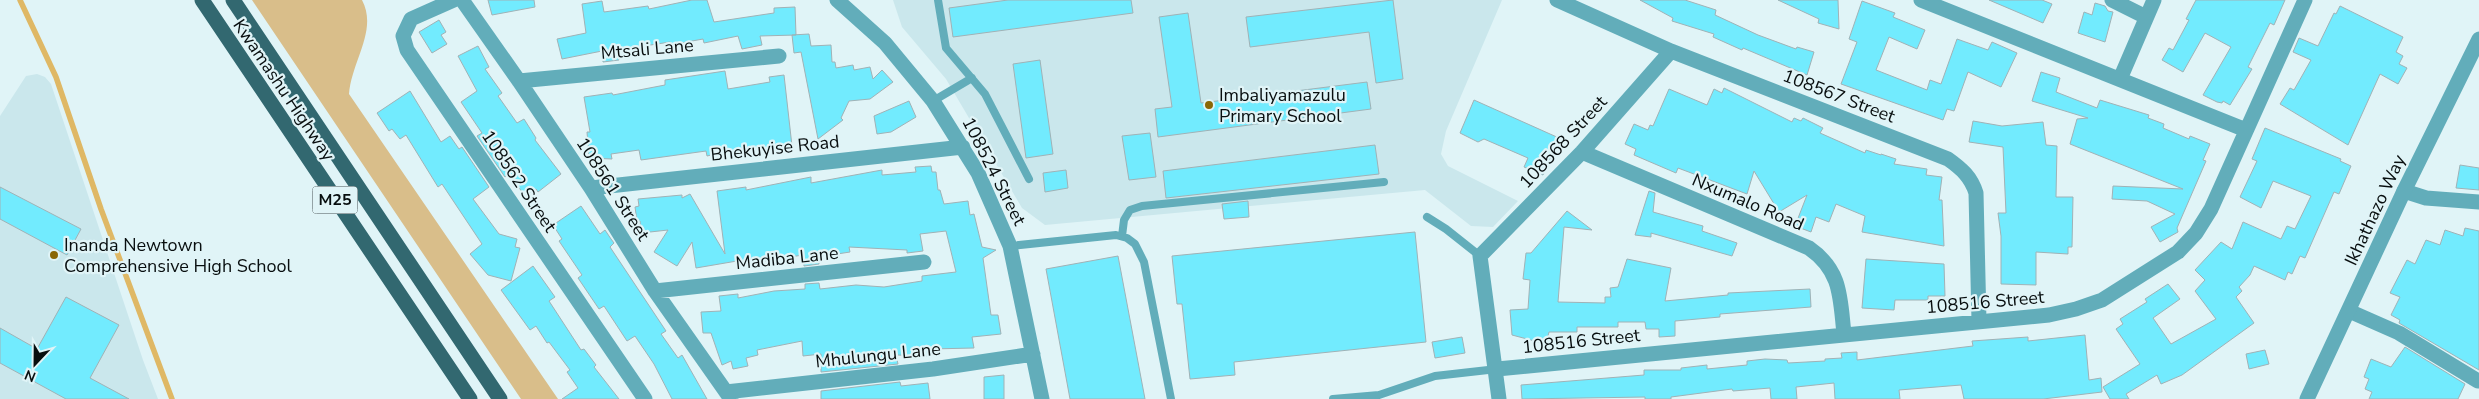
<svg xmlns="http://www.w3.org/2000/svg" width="2479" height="399" viewBox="0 0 2479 399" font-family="'Nunito Sans',sans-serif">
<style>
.built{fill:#cae7ec}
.green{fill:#d9be8a}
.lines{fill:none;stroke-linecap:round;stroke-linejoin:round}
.stream{stroke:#dfb865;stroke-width:5.5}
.building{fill:#72ebfe;stroke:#a0b2b6}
.service{stroke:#62adba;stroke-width:8}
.minor{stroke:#62adba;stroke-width:15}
.tertiary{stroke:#62adba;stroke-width:15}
.primary{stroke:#326870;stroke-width:15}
.poi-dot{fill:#8a6706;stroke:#e0f4f7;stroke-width:2}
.labels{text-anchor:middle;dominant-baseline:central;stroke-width:4.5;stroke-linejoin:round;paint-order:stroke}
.shield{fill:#e0f4f7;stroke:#495355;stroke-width:1}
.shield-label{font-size:16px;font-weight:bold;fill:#080e0f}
.street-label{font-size:18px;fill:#080e0f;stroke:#e0f4f7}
.poi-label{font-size:18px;fill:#080e0f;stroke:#e0f4f7;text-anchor:start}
</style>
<rect width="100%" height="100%" fill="#e0f4f7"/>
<path class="built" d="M893 0H1502L1446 131 1441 154 1448 166 1518 201 1493 227 1471 226 1425 190 1045 225 1022 208 946 79 902 27Z
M37 74 45 77 51 84 143 360 158 399H0V116L26 76Z"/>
<path class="green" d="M252 0H362C378 30 352 60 349 94L558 399H521Z"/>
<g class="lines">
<path class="stream" d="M20 0 56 77 101 209 172 399"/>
</g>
<path class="building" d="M488 0H534L535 7 492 15Z
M692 0H707L714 22 774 13V8L795 7 796 35 760 36 762 45 742 49 738 36 704 43 703 39 670 45V42L618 50 619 60 603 62 602 51 562 59 557 39 586 33 582 4 602 1 604 12 648 6 649 9Z
M1008 0H1131L1133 13 953 37 949 8Z
M1393 0 1403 79 1376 83 1369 32 1250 47 1246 17Z
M1640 0H1685L1716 10 1715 15 1758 35 1796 49 1797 47 1814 52 1807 75 1743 48 1742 50 1713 37 1714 34 1672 21 1673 18Z
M1778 0H1838L1839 29 1818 23 1819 19Z
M1989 0H2042L2052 4 2043 23Z
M2196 0H2285L2274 25 2270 23 2248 67 2252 69 2230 105 2223 101 2222 103 2217 102 2203 95 2231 47 2205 33 2183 72 2162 60 2169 48 2173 50 2189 20 2186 19Z
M1862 1 1895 13 1893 17 1925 30 1917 49 1889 37 1876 70 1927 90 1930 80 1941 84 1957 39 1988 50 1992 42 2017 53 2001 87 1968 72 1954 111 1947 109 1943 120 1841 84 1857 42 1849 39Z
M2095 3 2105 6 2108 11 2113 12 2105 42 2078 33 2084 12 2092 15Z
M2340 6 2403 37 2396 52 2403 56 2399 64 2407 68 2398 84 2380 74 2348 145 2280 104 2290 88 2294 90 2311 60 2293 52 2299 38 2318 46 2334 13 2336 14Z
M1188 13 1201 103 1367 82 1371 109 1158 137 1155 109 1172 107 1159 17Z
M439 20 446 32 441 35 447 44 432 53 419 32Z
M809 34 811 46 831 45 832 62H835L836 68 853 65 854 70 870 67 873 79 882 70 893 82 870 99 849 101 841 118 843 120 818 139 801 52 794 53 792 35Z
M478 46 489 67 485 69 502 93 498 96 517 123 524 119 536 138 535 140 561 174 538 192 536 189 525 196 509 174 505 177 477 136 482 133 461 102 477 91 458 56Z
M1040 60 1053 154 1026 158 1013 64Z
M725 71 728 89 770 82 769 77 784 75 792 146 728 151 707 156 706 151 641 160 639 150 611 154 612 159 589 158 587 132H590L584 97 612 93 613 95 665 85V80Z
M2041 72 2060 78 2056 92 2097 108 2100 100 2149 115 2148 118 2164 124 2163 128 2189 139 2190 136 2210 144 2203 160 2206 161 2177 228 2178 232 2160 242 2151 227 2175 214 2147 201 2112 199 2113 186 2183 189 2070 144 2077 119 2088 118 2032 101Z
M1724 88 1792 122 1794 118 1801 121 1803 118 1823 128 1820 133 1865 153 1866 150 1881 155V154L1896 159 1894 164 1927 169 1926 175 1942 177 1939 200H1942L1944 246 1862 232 1865 216 1836 204 1829 222 1816 217 1811 232 1795 226 1807 195 1779 212 1754 171 1747 194 1678 168 1676 173 1634 155 1636 149 1625 144 1634 124 1648 130 1650 125 1653 126 1669 89 1707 105 1714 89 1722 93Z
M410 91 441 142 450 136 459 149 462 147 489 187 473 199 499 234 517 239 515 247 520 248 511 281 488 275 470 254 482 244 442 184 438 187 406 135 400 139 392 129 389 131 377 113Z
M1474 100 1559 138 1543 175 1524 167 1528 158 1484 139 1478 142 1460 133Z
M909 101 916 117 891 132 877 134 874 116Z
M1973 121 2002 126 2043 122 2046 145 2057 146 2056 197H2073L2072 247H2068V254L2036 252V285L2001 284V236L1998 213H2006L2003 147 1969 142Z
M2265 128 2341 159 2340 161 2351 166 2339 194 2334 192 2305 258 2300 256 2292 274 2288 272 2285 280 2254 266 2250 275 2239 287 2242 291 2236 297 2254 323 2182 375 2161 384 2157 375 2126 394 2129 399H2110L2103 387 2140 364 2116 329 2123 324 2120 319 2147 302 2145 299 2168 284 2180 299 2153 318 2171 344 2216 319 2195 291 2205 280 2195 270 2221 242 2232 249 2243 222 2281 239 2287 226 2295 229 2311 196 2273 181 2261 208 2240 197 2257 161 2252 159Z
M1150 133 1156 177 1129 180 1122 136Z
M1375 145 1379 174 1166 198 1163 171Z
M2460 165 2479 168V190L2456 188Z
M931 166 932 172H936L938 190H940L944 204 968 201 970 215 974 214 982 247 996 250 983 258 991 315H998L1001 334 972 337 974 348 930 349V356L896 355 898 364 821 372V354L803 356 802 341 757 350 758 355 746 358 748 366 733 369 731 361 722 365 711 333H703L701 312 721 311 719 296 738 294V298L774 291 805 289V284L819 283 820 289 856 285 884 287 922 281V276L956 272 946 231 920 234 923 251 907 253V250L849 247 850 252 818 257 819 264 804 266 803 255 738 265 737 261 696 268 692 242 677 266 654 252 668 230 641 233 640 221H637L635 207 639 206 638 199 682 195V198L690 194 725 254 717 191 746 187V190L811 177V183L882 170V175L916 172 915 167Z
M1066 170 1068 188 1045 192 1043 173Z
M0 187 81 229 67 255 0 219Z
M1649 191 1655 193 1653 212 1703 226 1702 231 1737 243 1732 256 1651 233V237L1635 235Z
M1248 201 1249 217 1224 219 1222 204Z
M581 206 600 234 605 230 611 239 614 243 610 247 666 331 661 334 678 358 682 355 707 399H672L654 364 635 336 627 341 604 306 599 309 578 278 582 275 559 241 562 239 553 225Z
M1567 211 1592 230 1564 227 1558 302 1605 303V297H1611L1610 288 1618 287 1627 259 1671 268 1665 301 1728 295V293L1810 289 1811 307 1720 314V317L1675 321V336L1659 337V329H1646L1645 322H1618V327H1577V332H1549L1546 344 1512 335 1510 310 1528 309 1530 280 1523 279 1526 253H1531Z
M2465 228 2479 231V370L2399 323 2400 320 2391 315 2400 297 2390 293 2407 260 2415 264 2426 240 2440 245 2445 230 2463 236Z
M1415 232 1426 342 1234 362 1235 375 1190 379 1182 304H1177L1172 256Z
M1118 256 1145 399H1070L1046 269Z
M1866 259 1944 264 1945 296H1928V300H1895L1894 310 1862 308Z
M533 266 555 297 549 301 581 350 584 349 596 365 594 367 619 399H562L578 388 567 372 570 370 549 342 547 343 536 326 530 330 501 290Z
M66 297 119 325 90 378 129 399H66L0 363V328L37 349Z
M2085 335 2089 380 2101 378 2102 392 2043 399H1964L1961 385 1899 390 1900 399H1835L1834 383 1796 387 1797 399H1771L1770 388 1733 391 1732 389 1671 397V399H1645V397L1522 399 1521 385 1644 375V370H1681V368L1707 365V369L1747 365V361L1765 359 1787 360 1788 363 1825 361V359L1842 358 1841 353 1857 352V360L1973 346 1972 341 2028 337V341Z
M1462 337 1465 353 1435 358 1432 342Z
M2405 347 2465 384 2458 399H2369L2372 392 2365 389 2369 379 2364 377 2371 359 2391 367Z
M2265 350 2269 364 2249 369 2246 354Z
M1004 375V399H984V377Z
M900 382 901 386 928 383 930 399H821V391Z"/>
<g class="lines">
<path class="service" d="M938 0 946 48 985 94 1029 179
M933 101 972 78
M1427 217 1446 229 1480 256
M1122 236 1124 220 1130 210 1142 206 1384 182
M1010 246 1116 235 1127 238 1135 244 1144 262 1171 399
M1333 399 1379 395 1435 376 1497 369"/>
<path class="minor" d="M454 0 411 19 403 36 407 50 645 399
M462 0 519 81 591 188 655 291 731 399
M837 0 885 43 933 101 978 173 1010 246 1042 399
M1557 0 1671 51 1948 159C1962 169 1971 177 1976 193L1979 321
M1921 0 2246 130
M2112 0 2146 17
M2120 79 2154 0
M519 81 779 56
M1582 152 1809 248C1842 271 1840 298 1844 334
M591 188 963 147
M2404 191 2426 198 2479 202
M655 291 924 262
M2349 311 2399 333 2478 381
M1497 369 2049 315 2076 309 2102 300 2178 252 2196 233 2211 209 2305 0
M726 392 933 369 1033 354
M1499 399 1480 256 1582 152 1671 51"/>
<path class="tertiary" d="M2307 399 2404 191 2479 39"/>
<path class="primary" d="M202 0 470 399
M233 0 500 399"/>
</g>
<g class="poi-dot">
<circle cx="1209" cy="105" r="5"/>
<circle cx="54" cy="255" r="5"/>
</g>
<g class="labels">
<rect class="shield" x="312.5" y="186.5" width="45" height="27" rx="4"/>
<g class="shield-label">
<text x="335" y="200">M25</text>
</g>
<g class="street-label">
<text transform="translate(647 49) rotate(-5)">Mtsali Lane</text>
<text transform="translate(284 90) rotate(56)">Kwamashu Highway</text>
<text transform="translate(1839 96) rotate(21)">108567 Street</text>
<text transform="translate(1563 142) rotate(-47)">108568 Street</text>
<text transform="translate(775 148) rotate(-6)">Bhekuyise Road</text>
<text transform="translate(994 171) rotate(63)">108524 Street</text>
<text transform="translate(519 181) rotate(56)">108562 Street</text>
<text transform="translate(613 189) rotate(57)">108561 Street</text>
<text transform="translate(1748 202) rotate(23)">Nxumalo Road</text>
<text transform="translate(2375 210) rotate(-65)">Ikhathazo Way</text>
<text transform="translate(787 258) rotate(-6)">Madiba Lane</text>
<text transform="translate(1985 302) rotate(-5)">108516 Street</text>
<text transform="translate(1581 341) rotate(-6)">108516 Street</text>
<text transform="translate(878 355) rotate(-6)">Mhulungu Lane</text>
</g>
<g class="poi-label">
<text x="1219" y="95">Imbaliyamazulu<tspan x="1219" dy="21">Primary School</tspan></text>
<text x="64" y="245">Inanda Newtown<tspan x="64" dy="21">Comprehensive High School</tspan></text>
</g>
</g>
<g transform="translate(35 364) rotate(202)" stroke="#e0f4f7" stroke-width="4" paint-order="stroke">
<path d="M0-4L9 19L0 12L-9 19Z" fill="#080e0f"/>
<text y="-8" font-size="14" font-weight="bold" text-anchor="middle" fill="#080e0f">N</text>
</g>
</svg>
